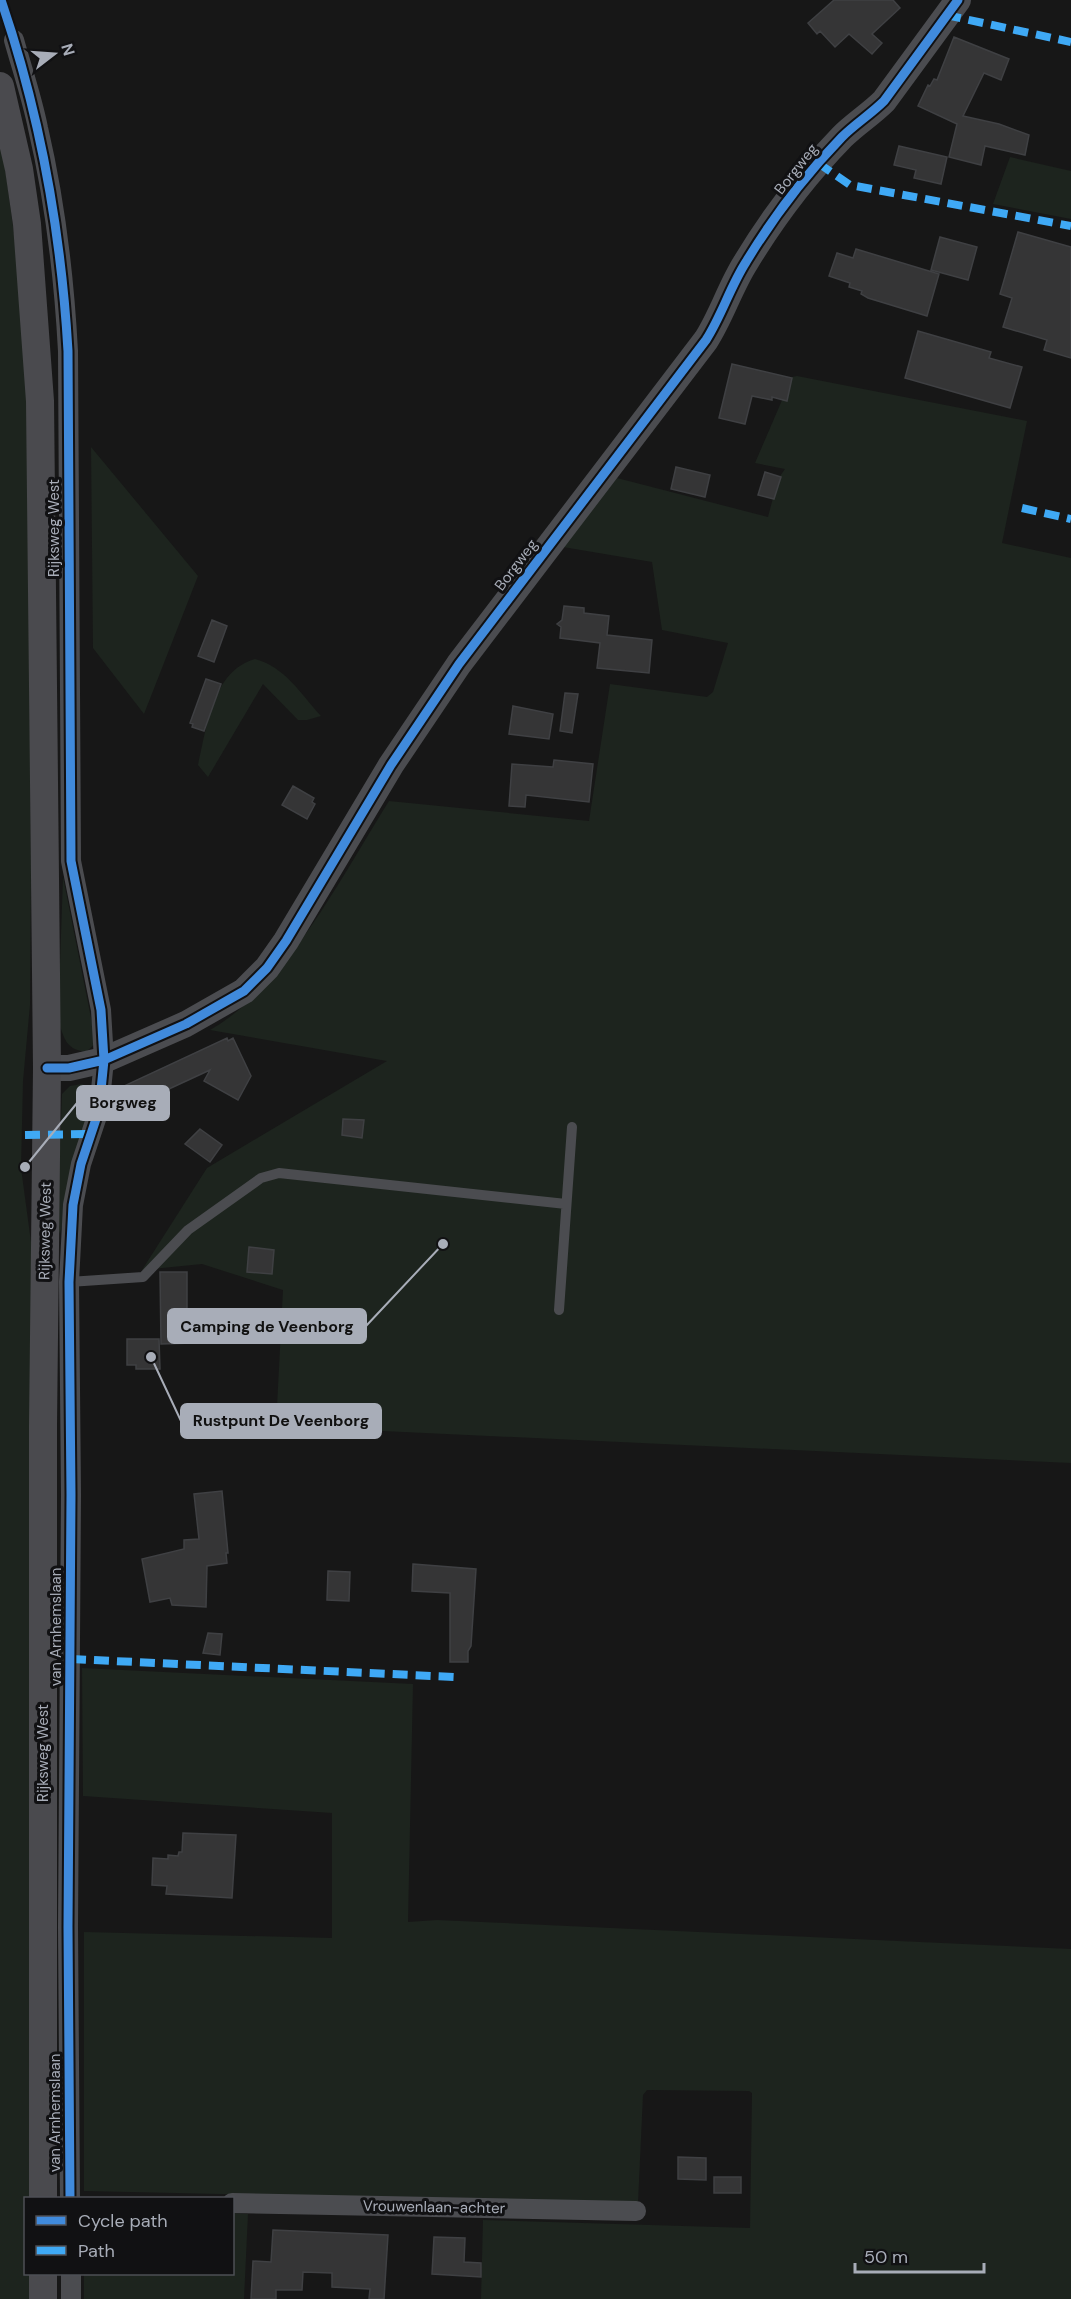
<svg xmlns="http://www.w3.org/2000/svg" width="1071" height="2299" viewBox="0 0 1071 2299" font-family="'DM Sans',sans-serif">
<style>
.green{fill:#1d241e}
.building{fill:#353536;stroke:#3f4043;stroke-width:1.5}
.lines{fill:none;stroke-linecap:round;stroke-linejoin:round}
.service{stroke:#4b4c50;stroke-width:10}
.minor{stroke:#4b4c50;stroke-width:20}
.tertiary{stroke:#4b4c50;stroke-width:26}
.secondary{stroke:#4a4a4e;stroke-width:28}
.quiet{stroke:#3fa9f5;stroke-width:8;stroke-dasharray:15 8;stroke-linecap:butt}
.cycleway-casing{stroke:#111113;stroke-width:13}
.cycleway{stroke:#408adc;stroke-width:9}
.labels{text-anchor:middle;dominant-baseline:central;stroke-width:6;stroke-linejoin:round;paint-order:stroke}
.street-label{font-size:15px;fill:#a8adb8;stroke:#111113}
.leader{fill:none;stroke:#a8adb8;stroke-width:2}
.callout-dot{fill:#a8adb8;stroke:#111113;stroke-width:2}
.callout{fill:#a8adb8;stroke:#a8adb8;stroke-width:2}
.callout-label{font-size:16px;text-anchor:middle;font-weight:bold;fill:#111}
</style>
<rect width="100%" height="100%" fill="#171717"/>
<path class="green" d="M0 129 27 331 31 870 30 1005 23 1081 21 1168 31 1242 32 2198H26V2274H32V2299H0Z
M1010 157 1071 171V219L993 204Z
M797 376 1027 421 1002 543 1071 558V1463L276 1426 283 1290 202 1264 142 1270 207 1168 387 1061 210 1030C286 987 343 874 389 801L589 821 610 684 707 697 713 692 728 643 662 630 652 562 563 547 617 478 768 517 778 479 785 469 755 463 792 377Z
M91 447 198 576 144 714 93 648Z
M255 659C285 667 300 693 321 716L307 720H298L263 684 208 777 198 765C207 728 212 671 255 659Z
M63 877 96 1043 86 1052C65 1049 65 1039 58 1021Z
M82 1084 92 1090 90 1102 60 1234 57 1225 62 1094 70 1086Z
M82 1668 413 1684 408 1922 437 1920 1071 1949V2299H481L483 2220 750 2228 752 2093 749 2091 647 2090 643 2095 638 2203 84 2191V1932L332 1938V1813L83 1796Z
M233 2213 248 2214 244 2299H84V2274H232Z"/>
<path class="building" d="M834 0H893L900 8 872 34 882 43 872 54 849 34 835 47 820 31 817 34 808 23Z
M954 37 1009 59 1001 80 984 73 963 116 999 124 1029 135 1025 155 985 146 981 165 949 157 957 124 918 106 928 85 930 86 934 79 937 80Z
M899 146 947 157 941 184 914 178 916 170 894 165Z
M1018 232 1071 247V358L1044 350 1047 340 1003 327 1012 298 1000 294Z
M940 237 977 247 968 280 931 270Z
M856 249 939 274 927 316 868 298 861 294 862 291 849 287 850 283 829 276 837 253 853 258Z
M918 331 991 352 989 358 1022 367 1010 408 905 378Z
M732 364 792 378 787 401 772 397V400L752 396 745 424 719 418Z
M676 467 710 475 705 497 671 489Z
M765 472 781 477 774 499 758 495Z
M564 606 584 608V613L609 616 607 635 652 640 649 673 597 668 600 643 560 638 561 627 557 624 562 620Z
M212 620 227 626 214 662 198 656Z
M206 679 221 684 204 731 192 727 193 724 190 723Z
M565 693 578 694 572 733 560 731Z
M513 706 553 714 549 739 509 734Z
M554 760 593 764 589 802 526 795 525 807 509 806 512 764 553 767Z
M293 786 314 798 312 802 315 804 307 819 282 805Z
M227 1038 228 1041 233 1038 251 1076 238 1100 204 1081 210 1070 128 1108 120 1091 125 1088 124 1086Z
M343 1119 364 1120 362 1138 342 1135Z
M200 1129 222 1145 210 1162 185 1144Z
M249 1247 274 1250 272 1274 247 1272Z
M160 1272H187V1309H192L193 1343 161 1344Z
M127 1339H159L160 1369H136V1365H127Z
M222 1491 228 1553H226L227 1563 207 1566 206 1607 172 1605 170 1598 150 1602 142 1559 184 1549V1540L199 1539 194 1494Z
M413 1564 476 1569 471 1646 468 1651V1662H450V1593L412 1591Z
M328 1571 350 1572 349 1601 327 1600Z
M208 1633 222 1634 220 1655 203 1653Z
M183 1833 236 1835 232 1898 166 1894 167 1886 152 1885 153 1858 168 1859V1855L178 1856 179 1852H182Z
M678 2157 706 2158V2180L678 2179Z
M714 2177H741V2193H714Z
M273 2230 388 2235 384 2299H369L370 2289 332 2287V2273L303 2272 302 2290H276V2299H251L253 2261 271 2262Z
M434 2237 465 2238 464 2262 481 2263V2277L432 2274Z"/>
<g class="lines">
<path class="service" d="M69 1282 143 1277 188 1230 261 1178 279 1173 566 1204
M559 1310 572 1127"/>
<path class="minor" d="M14 40C22 69 32 98 38 128 55 201 64 276 68 351L71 861 101 1010 104 1060 99 1110 81 1164 73 1205 69 1282 71 1495 68 1927 70 2198
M232 2203 636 2211
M71 2274V2299"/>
<path class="tertiary" d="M47 1068H69L104 1060 186 1024 244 991 267 968 286 941 391 765 459 664 706 340C722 315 730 287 746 262 772 219 807 173 842 137 855 124 871 114 884 101L958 0"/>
<path class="secondary" d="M0 86 19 169 27 224 40 401 47 1068 43 1426V2198
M43 2274V2299"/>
<path class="quiet" d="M946 15 1071 42
M818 163 850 185 1071 226
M1022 508 1071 519
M25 1135 90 1134
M71 1659 454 1677"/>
<defs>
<path id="cycleway" d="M1 0C40 114 61 230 68 351L71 861 101 1010 104 1060 99 1110 81 1164 73 1205 69 1282 71 1495 68 1927 70 2198
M47 1068H69L104 1060 186 1024 244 991 267 968 286 941 391 765 459 664 706 340C722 315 730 287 746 262 772 219 807 173 842 137 855 124 871 114 884 101L958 0"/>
</defs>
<use href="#cycleway" class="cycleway-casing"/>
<use href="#cycleway" class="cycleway"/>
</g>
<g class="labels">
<g class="street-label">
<text transform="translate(796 169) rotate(-52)">Borgweg</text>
<text transform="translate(54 528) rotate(-90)">Rijksweg West</text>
<text transform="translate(516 565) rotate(-53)">Borgweg</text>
<text transform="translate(45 1231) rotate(-89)">Rijksweg West</text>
<text transform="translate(56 1627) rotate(-90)">van Arnhemslaan</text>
<text transform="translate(43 1753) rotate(-90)">Rijksweg West</text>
<text transform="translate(55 2113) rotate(-90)">van Arnhemslaan</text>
<text transform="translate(434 2207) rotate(1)">Vrouwenlaan-achter</text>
</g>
</g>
<path class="leader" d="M25 1167L77 1103M443 1244L366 1326M151 1357L181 1421"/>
<g class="callout-dot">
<circle cx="25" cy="1167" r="6"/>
<circle cx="443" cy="1244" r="6"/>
<circle cx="151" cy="1357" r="6"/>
</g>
<g class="callout">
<rect x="77" y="1086" width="92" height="34" rx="6"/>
<rect x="168" y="1309" width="198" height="34" rx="6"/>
<rect x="181" y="1404" width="200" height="34" rx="6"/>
</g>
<g class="callout-label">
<text x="123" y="1108">Borgweg</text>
<text x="267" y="1332">Camping de Veenborg</text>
<text x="281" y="1426">Rustpunt De Veenborg</text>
</g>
<rect x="24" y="2197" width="210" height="78" fill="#111113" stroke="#4d4f55" stroke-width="1.5"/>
<rect x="36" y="2216" width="30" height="9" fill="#408adc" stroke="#4d4f55" stroke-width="1.5"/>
<text x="78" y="2227" font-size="18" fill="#a8adb8">Cycle path</text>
<rect x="36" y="2246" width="30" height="9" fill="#3fa9f5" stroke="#4d4f55" stroke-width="1.5"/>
<text x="78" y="2257" font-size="18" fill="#a8adb8">Path</text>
<g transform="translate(54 54) rotate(73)" stroke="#111113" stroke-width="4.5" paint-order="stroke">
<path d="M0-4.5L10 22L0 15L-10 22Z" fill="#a8adb8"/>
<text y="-9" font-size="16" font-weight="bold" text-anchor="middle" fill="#a8adb8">N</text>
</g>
<path d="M855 2263v9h129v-9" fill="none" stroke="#a8adb8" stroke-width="3"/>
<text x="864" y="2263" font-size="18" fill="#a8adb8" stroke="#111113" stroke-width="4.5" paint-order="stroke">50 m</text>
</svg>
